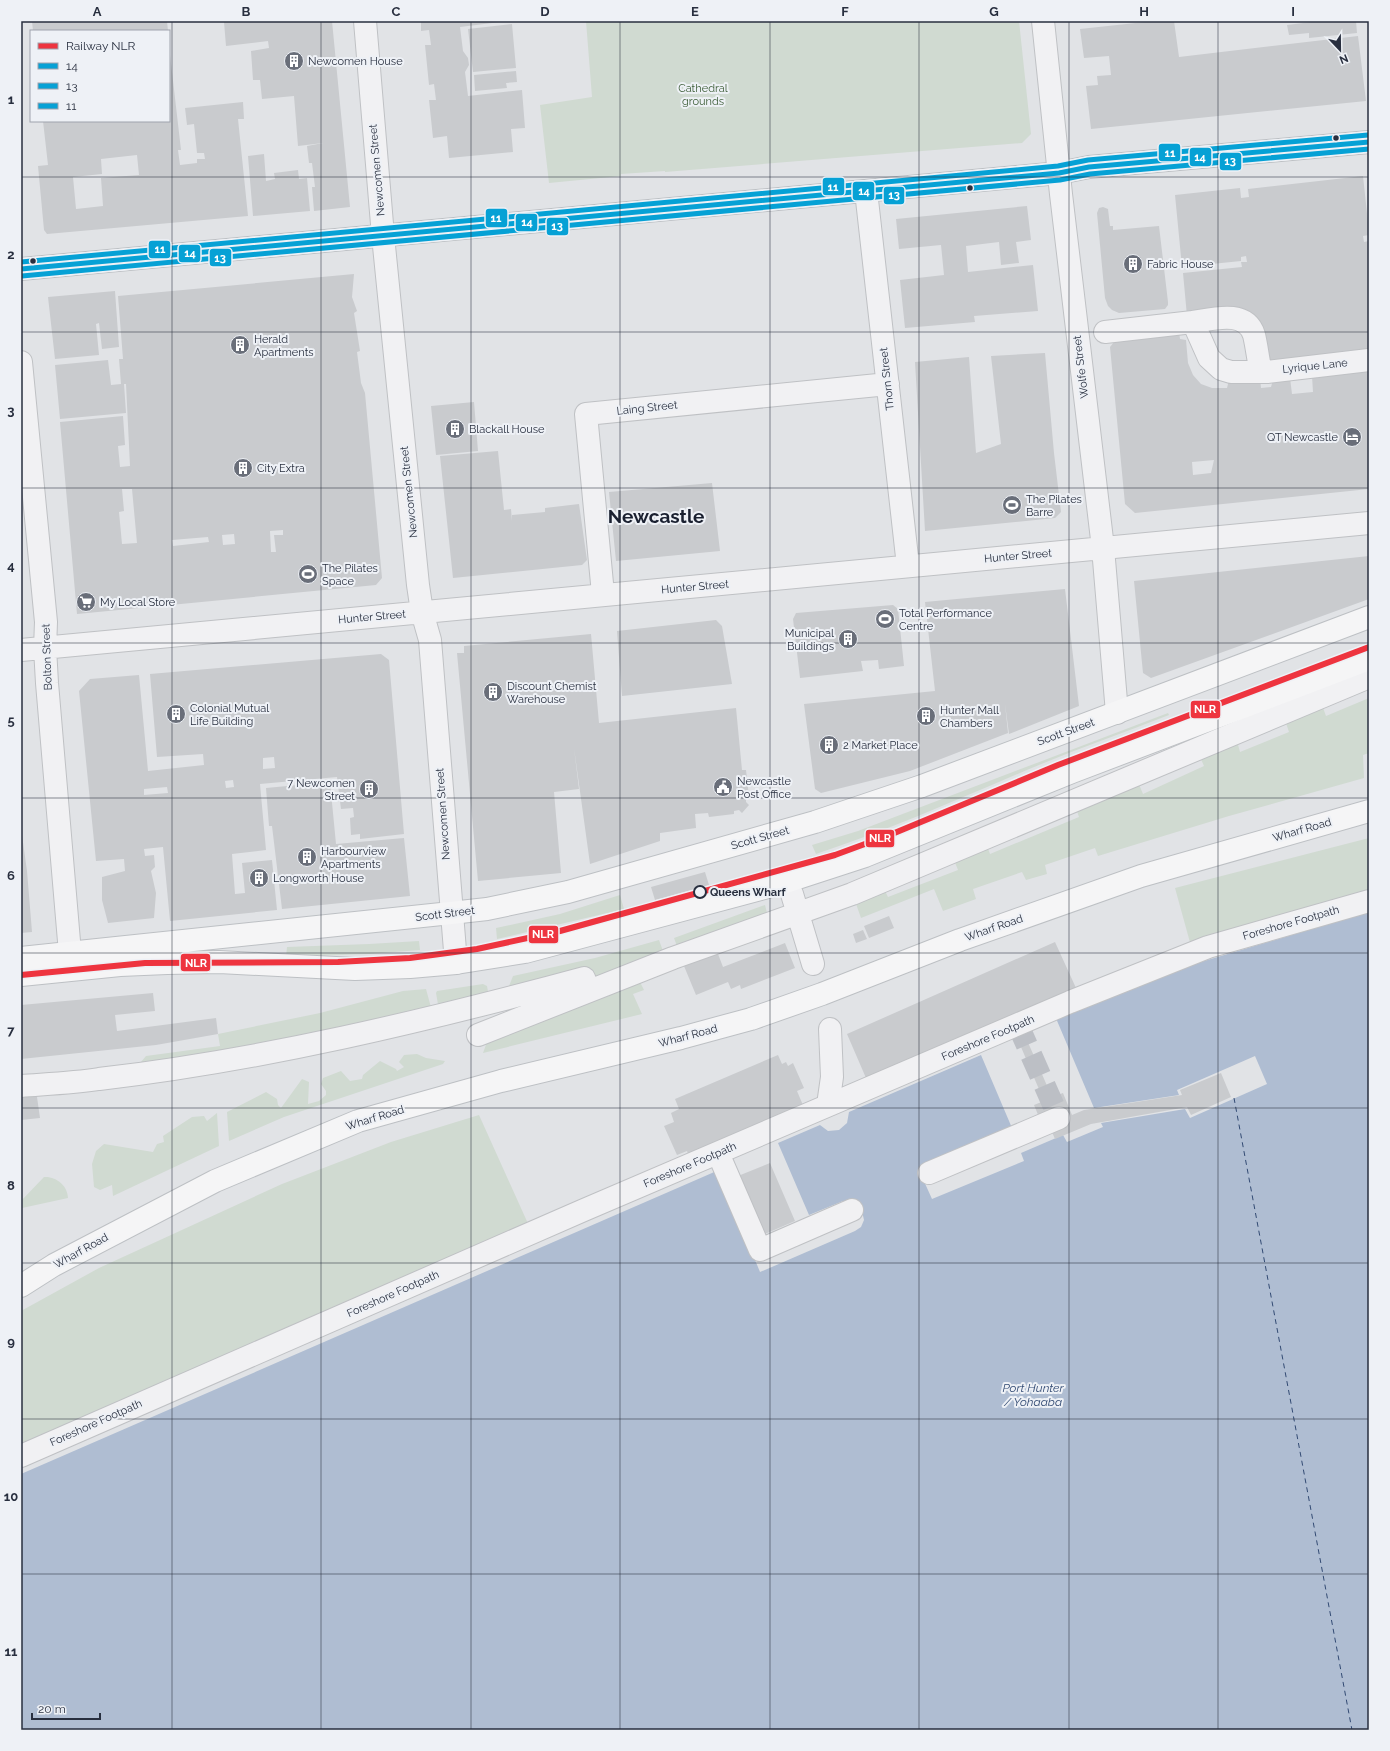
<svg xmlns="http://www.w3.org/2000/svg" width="1390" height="1751" viewBox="0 0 1390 1751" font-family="Raleway,sans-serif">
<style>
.green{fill:#d0dad1}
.water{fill:#afbdd2}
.pier{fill:#e1e3e6}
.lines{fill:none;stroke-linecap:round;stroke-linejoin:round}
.ferry{stroke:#324a73;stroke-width:1;stroke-dasharray:5 4;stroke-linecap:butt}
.building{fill:#c9cbce;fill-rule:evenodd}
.minor-tunnel{stroke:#bcbfc5;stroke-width:22;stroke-dasharray:22 11;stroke-linecap:butt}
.minor-casing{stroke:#bfc1c4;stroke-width:24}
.major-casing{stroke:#bdc0c4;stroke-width:24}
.minor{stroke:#f1f1f3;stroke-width:22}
.major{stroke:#f5f5f6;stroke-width:22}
.bus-1-casing{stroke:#eef1f6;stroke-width:8}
.bus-2-casing{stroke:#eef1f6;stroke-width:8}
.bus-3-casing{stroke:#eef1f6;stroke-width:8}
.bus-1{stroke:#06a1d5;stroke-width:5}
.bus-2{stroke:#06a1d5;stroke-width:5}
.bus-3{stroke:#06a1d5;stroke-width:5}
.rail-1-casing{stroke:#eef1f6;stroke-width:9}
.rail-1{stroke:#ee343f;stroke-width:6}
.grid{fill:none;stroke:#282f3f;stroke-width:1;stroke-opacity:0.55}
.bus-dot{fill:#282f3f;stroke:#eef1f6;stroke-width:1.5}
.stop-dot{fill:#eef1f6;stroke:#282f3f;stroke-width:2}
.labels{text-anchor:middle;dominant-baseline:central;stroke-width:4;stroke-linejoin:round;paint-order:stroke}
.poi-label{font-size:11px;fill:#282f3f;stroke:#eef1f6;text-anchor:start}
.park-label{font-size:11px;fill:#3a5b35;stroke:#eef1f6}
.street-label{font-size:11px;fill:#282f3f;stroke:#eef1f6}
.stop-label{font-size:11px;font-weight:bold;fill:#282f3f;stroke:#eef1f6;text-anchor:start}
.water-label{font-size:12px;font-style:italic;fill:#324a73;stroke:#eef1f6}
.town-label{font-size:19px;font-weight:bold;fill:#1a2030;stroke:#eef1f6}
.line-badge{stroke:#eef1f6;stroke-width:1.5}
.badge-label{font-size:11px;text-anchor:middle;font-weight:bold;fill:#fff}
.neatline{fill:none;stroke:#282f3f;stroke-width:1.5}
.grid-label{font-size:13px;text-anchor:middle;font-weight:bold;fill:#282f3f}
</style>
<rect width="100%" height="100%" fill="#e1e3e6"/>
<path class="green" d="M586 21H1019L1031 134 1022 143 665 172V171L621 174V176L549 183 540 105 592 97Z
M1369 698V753L1363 755 1364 778 1229 816 1098 856 1095 848 1045 865 1047 874 1026 880 1022 872 973 889 976 899 943 911 934 889 861 918 855 901 884 889 888 897 958 870 954 860 987 846 990 854 1079 817 1076 808 1138 782 1143 794 1204 766 1200 757 1237 741 1240 752 1289 732 1285 720 1322 705 1326 716Z
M1168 713 1169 715C1126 732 1082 747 1039 765 965 796 893 829 816 854L812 845 858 831Z
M1369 838V895L1191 946 1175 888Z
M620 895 624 909 497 939 496 928 560 914Z
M765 905 767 913 677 946 674 938Z
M659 940 663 951 589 979 506 994 513 976 595 958Z
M419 941 420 950 369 954 286 957 287 947 369 944Z
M640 982 644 990 633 994 642 1014 483 1053 488 1039Z
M483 984 487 986 489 997 439 1010 436 993 437 991Z
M426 989 432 1011 135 1069 146 1056 220 1046 218 1034 320 1013 403 991Z
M417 1054 426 1058 445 1061 443 1064 284 1117 229 1141 227 1112 266 1092 277 1099 278 1105 281 1108 302 1079 309 1082 308 1104 319 1101 326 1095V1091L321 1084 323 1078 341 1071 350 1081 362 1079 363 1075 380 1061 396 1069 397 1071 404 1067 399 1062 404 1055Z
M217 1113 219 1146 113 1196 112 1185 100 1190 94 1187 92 1164 96 1151 104 1144 153 1152 157 1144 164 1142 163 1136 192 1117 204 1116 207 1121Z
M479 1115 530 1228 21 1449V1311L99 1268 282 1184 391 1142Z
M44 1177C56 1176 68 1186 68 1198L22 1208 21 1201Z"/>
<path class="water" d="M1369 912V1730H21V1474L712 1173 761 1146 1164 973Z"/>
<path class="pier" d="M1055 1016 1094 1108 1179 1095 1177 1090 1255 1056 1267 1084 1190 1118 1185 1109 1101 1123 1103 1127 1067 1142 1063 1135 1021 1153 1024 1161 932 1199 918 1168 1012 1128 981 1055 849 1112 847 1123 839 1130 828 1131 820 1125 778 1143 809 1215 843 1201H849L861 1207 864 1220 861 1227 855 1231 760 1272 717 1168 760 1144Z"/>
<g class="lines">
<path class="ferry" d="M1234 1098 1352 1730"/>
</g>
<path class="building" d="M32 21H167L168 31H33Z
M239 21H332L350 207 314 211 312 187H315L312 163H309L307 146 323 143 298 146 294 96 262 99 260 80H253L251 51 269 48 268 41 226 46 224 22Z
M421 21H508L460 27 463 51 468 58 469 65 465 72 468 96 522 90 525 128 511 129 513 152 449 158 447 136 433 138 429 100H436L434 84 429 85 425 45H431L429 30 421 31Z
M1154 21H1174L1179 57 1358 36 1366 101 1091 129 1086 86 1098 85 1097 76 1111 75 1109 56 1084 58 1080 29Z
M1319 21H1356L1357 33 1309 38V33L1289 35 1287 25Z
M512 24 516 68 473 72 468 29Z
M169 46 181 150H178L180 165 197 163V159H205L204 153H197L194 124 187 125 185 108 243 102 244 119H238L248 216 47 234 44 230 38 166 48 165 43 121H169ZM137 155 139 175 101 178 103 206 76 209 73 177 102 174 101 159Z
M516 71 517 82 506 83 507 88 475 91 474 75Z
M264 154 266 181 275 179 274 173 298 170 299 179 307 178 310 211 253 216 248 156Z
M1363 176 1369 232V235L1363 236 1364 242 1369 241V353L1265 364 1263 334 1187 316 1183 273 1242 267 1241 262H1247L1246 256 1241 257V261L1182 267 1175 195 1240 188 1241 198 1249 197 1248 189Z
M1027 206 1031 240 1016 242 1019 263 1001 265 999 242 966 246 968 272 1033 265 1038 311 974 316 975 322 905 328 900 280 944 275 941 245 899 249 896 219Z
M1103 207 1108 209 1110 226H1113V230L1159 226 1168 302V305L1165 309 1119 313 1112 310 1108 306 1105 298 1097 213 1099 208Z
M354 274 352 297 357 311 354 313 360 351 357 352 361 383 365 393 382 578 376 585 77 614 60 422 123 416 125 445 118 446 120 467 130 466 126 384H124L126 413 60 419 55 365 108 360 111 385 121 384 119 359H123L118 296ZM122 489H132L137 543 122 544 119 512 124 511ZM283 530V535H274L276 552H271L270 531ZM234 534 235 544 223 545 222 535ZM208 537 209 542 173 546 172 540Z
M115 291 119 347 102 349 99 323 96 324 99 355 55 359 48 297Z
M1179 332 1180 339 1186 340 1188 363 1193 375 1201 384 1212 388H1227L1229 380 1260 377 1261 388 1271 387 1273 380 1290 378 1292 394 1313 392 1312 376 1369 370V489L1135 513 1125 504 1110 347 1114 342ZM1214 460 1211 473 1193 475 1192 462Z
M1045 353 1054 453 1061 512 1055 518 925 531 915 362 969 357 976 453 1001 444 991 356Z
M474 402 478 451 436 455 431 406Z
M498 451 504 510 511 509 512 521V515L545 512V508L579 504 587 560 582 565 453 578 440 456Z
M712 483 720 551 616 561 609 492Z
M1369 556V599L1151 678 1143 673 1134 581Z
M1065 589 1079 706 1009 734 1005 704 1008 733 910 771 821 793 815 789 804 704 935 691 925 602Z
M893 605 898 609 904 666 879 669 878 660 861 661 863 671 800 678 793 619 796 613Z
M716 620 722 626 732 684 622 696 617 631Z
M591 634 599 723 736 708 742 770H746L749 797 746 798V802L749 805 742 813 739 810 734 811V814L709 817 708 813 695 814 696 828 660 833V841L590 864 574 748 579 789 554 792 561 873 478 881 457 653H464V646Z
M381 654 389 660 404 834 360 839V834L351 835 350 818 354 817 353 808 341 809 337 777 260 784 266 850 232 854 235 894 245 893 242 863 272 860 277 910 170 921 163 847 144 849 145 856 154 855 155 867 151 871 156 893 154 918 108 923 102 900V877L125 871 124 859 96 861 79 691 90 679 139 675 148 771 204 765 203 754 157 757 150 674ZM274 757 275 768 263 769V758ZM233 780 234 787 226 788 225 781ZM167 787 168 793 144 795V789Z
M330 782 336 844 404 838 410 896 282 909 272 826H269L266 788Z
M21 828 27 871 32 932 21 933Z
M705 872 709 885 655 900 651 887Z
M889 916 894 928 869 938 864 926Z
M863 930 867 939 856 943 853 934Z
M1055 942 1076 988 866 1078 847 1034Z
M785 943 795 968 741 989 740 985 731 989 728 982 696 995 684 966 718 954 723 967Z
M153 993 155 1011 115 1015 117 1031 216 1018 218 1034 156 1045 21 1059V1005Z
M1019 1022 1052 1097 1063 1093 1072 1115 1084 1110 1182 1095 1180 1090 1221 1073 1231 1097 1191 1115 1187 1107 1091 1124 1055 1139 1052 1132 1046 1134 1034 1105 1044 1101 1015 1033Z
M778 1055 782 1064 786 1062 788 1066 793 1063 804 1088 797 1091 805 1110 690 1159 687 1151 677 1155 664 1126 674 1122 671 1113 679 1109 675 1099Z
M36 1090 40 1118 21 1120V1091Z
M770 1163 795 1221 758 1237 733 1178Z"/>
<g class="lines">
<path class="minor-tunnel" d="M1018 1025 1059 1118"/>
<defs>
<path id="minor" d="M365 21 383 236 418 585 422 612 430 640 456 963
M1043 21 1061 194 1103 548 1117 713
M866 191 908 566
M1193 322C1213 319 1246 309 1254 335 1257 347 1258 360 1261 372
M1105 332 1193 322 1209 358 1221 369 1231 372H1267L1369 360
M21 362 46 622 45 648 47 683 70 953
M603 594 586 414 888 384
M21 650 1369 523
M792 894 813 964
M478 1035 673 958 852 894 1369 677
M21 1086C47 1084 73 1083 99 1079 263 1060 425 1021 584 978L589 991
M828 1105 832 1077 830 1029
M718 1153 760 1250 852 1210
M929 1173 1059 1118
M21 1456 584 1210 1070 1002 1208 947 1369 901"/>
<path id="major" d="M21 269 1059 173 1089 167 1369 142
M21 958 451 913 487 909 568 892 815 822 922 786 1369 617
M21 975 120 965 167 963 219 962 355 969 410 967 456 963 525 952 779 884 865 856 1072 772 1369 659
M21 1286 54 1265 215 1181 358 1121 501 1081 681 1038 751 1019 822 994 960 940 1141 876 1369 811"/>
</defs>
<use href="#minor" class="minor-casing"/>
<use href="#major" class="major-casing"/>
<use href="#minor" class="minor"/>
<use href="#major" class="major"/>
<defs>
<path id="bus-1" d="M21 269 1059 173 1089 167 1369 142"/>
<path id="bus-2" d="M22 276 1060 180 1090 174 1369 149"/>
<path id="bus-3" d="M21 262 1058 166 1088 160 1368 135"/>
</defs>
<use href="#bus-1" class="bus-1-casing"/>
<use href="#bus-2" class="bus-2-casing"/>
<use href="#bus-3" class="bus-3-casing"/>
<use href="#bus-1" class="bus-1"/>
<use href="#bus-2" class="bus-2"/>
<use href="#bus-3" class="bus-3"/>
<defs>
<path id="rail-1" d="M21 975 145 963 338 962 410 958 477 949 560 931 835 855 892 834 1058 765 1369 647"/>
</defs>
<use href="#rail-1" class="rail-1-casing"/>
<use href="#rail-1" class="rail-1"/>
</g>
<path class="grid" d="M172 21V1730M321 21V1730M471 21V1730M620 21V1730M770 21V1730M919 21V1730M1069 21V1730M1218 21V1730M21 177H1369M21 332H1369M21 488H1369M21 643H1369M21 798H1369M21 953H1369M21 1108H1369M21 1263H1369M21 1419H1369M21 1574H1369"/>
<defs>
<symbol id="building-disc" viewBox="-11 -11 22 22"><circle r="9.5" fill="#696e79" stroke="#eef1f6"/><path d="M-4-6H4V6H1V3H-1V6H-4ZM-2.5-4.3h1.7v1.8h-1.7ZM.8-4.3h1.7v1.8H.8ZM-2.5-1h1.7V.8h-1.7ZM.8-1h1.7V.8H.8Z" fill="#fff"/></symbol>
<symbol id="hotel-disc" viewBox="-11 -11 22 22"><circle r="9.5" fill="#696e79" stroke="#eef1f6"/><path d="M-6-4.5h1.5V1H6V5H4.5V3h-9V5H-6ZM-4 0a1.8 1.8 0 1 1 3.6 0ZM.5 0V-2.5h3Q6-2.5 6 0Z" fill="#fff"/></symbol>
<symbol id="stadium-disc" viewBox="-11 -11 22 22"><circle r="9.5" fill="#696e79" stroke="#eef1f6"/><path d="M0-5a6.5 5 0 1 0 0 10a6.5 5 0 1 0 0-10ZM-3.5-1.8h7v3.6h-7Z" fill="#fff"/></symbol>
<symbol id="supermarket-disc" viewBox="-11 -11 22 22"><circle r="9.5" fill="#696e79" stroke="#eef1f6"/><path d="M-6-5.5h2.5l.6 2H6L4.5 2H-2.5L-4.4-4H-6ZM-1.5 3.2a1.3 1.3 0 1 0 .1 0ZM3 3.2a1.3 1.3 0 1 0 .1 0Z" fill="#fff"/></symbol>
<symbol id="civic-disc" viewBox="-11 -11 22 22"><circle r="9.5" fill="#696e79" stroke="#eef1f6"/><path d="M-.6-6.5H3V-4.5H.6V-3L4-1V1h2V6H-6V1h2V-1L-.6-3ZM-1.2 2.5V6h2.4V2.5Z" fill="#fff"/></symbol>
</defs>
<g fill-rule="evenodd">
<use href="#building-disc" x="283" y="50" width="22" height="22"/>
<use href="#building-disc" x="1122" y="253" width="22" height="22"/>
<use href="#building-disc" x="229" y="334" width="22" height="22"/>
<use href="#building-disc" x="444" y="418" width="22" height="22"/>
<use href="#hotel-disc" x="1341" y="426" width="22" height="22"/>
<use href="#building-disc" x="232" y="457" width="22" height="22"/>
<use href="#stadium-disc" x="1001" y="494" width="22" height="22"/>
<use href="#stadium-disc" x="297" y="563" width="22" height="22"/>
<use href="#supermarket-disc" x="75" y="591" width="22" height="22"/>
<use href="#stadium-disc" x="874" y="608" width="22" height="22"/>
<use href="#building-disc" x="837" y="628" width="22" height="22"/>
<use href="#building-disc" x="482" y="681" width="22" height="22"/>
<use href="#building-disc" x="165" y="703" width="22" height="22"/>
<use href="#building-disc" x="915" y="705" width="22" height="22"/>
<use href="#building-disc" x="818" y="734" width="22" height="22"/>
<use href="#civic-disc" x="712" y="776" width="22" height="22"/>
<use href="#building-disc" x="358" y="778" width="22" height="22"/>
<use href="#building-disc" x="296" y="846" width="22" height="22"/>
<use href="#building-disc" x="248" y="867" width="22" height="22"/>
</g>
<g class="bus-dot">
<circle cx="1336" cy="138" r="3.5"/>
<circle cx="970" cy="188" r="3.5"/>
<circle cx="33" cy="261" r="3.5"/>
</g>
<circle class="stop-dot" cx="700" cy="892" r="6"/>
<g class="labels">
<g class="poi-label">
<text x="308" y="61">Newcomen House</text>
<text x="1147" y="264">Fabric House</text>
<text x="254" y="339">Herald<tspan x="254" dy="13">Apartments</tspan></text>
<text x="469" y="429">Blackall House</text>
<text x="1338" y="437" text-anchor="end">QT Newcastle</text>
<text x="257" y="468">City Extra</text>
<text x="1026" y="499">The Pilates<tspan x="1026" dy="13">Barre</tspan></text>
<text x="322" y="568">The Pilates<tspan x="322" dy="13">Space</tspan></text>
<text x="100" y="602">My Local Store</text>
<text x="899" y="613">Total Performance<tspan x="899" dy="13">Centre</tspan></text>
<text x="834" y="633" text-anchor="end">Municipal<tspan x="834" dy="13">Buildings</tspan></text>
<text x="507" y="686">Discount Chemist<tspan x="507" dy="13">Warehouse</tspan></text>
<text x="190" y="708">Colonial Mutual<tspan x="190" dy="13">Life Building</tspan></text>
<text x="940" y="710">Hunter Mall<tspan x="940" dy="13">Chambers</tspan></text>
<text x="843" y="745">2 Market Place</text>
<text x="737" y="781">Newcastle<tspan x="737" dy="13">Post Office</tspan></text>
<text x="355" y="783" text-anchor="end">7 Newcomen<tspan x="355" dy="13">Street</tspan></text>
<text x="321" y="851">Harbourview<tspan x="321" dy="13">Apartments</tspan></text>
<text x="273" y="878">Longworth House</text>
</g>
<g class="park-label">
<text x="703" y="88">Cathedral<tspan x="703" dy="13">grounds</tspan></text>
</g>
<g class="street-label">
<text transform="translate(377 170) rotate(-95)">Newcomen Street</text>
<text transform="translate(1315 366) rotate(-6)">Lyrique Lane</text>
<text transform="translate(1081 367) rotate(-97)">Wolfe Street</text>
<text transform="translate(887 379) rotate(-96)">Thorn Street</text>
<text transform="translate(647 408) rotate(-6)">Laing Street</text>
<text transform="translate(409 492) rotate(-96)">Newcomen Street</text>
<text transform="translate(1018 556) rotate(-5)">Hunter Street</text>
<text transform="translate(695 587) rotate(-5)">Hunter Street</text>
<text transform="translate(372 617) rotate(-5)">Hunter Street</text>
<text transform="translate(47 657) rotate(-92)">Bolton Street</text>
<text transform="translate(1066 732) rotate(-20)">Scott Street</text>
<text transform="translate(443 814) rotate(-94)">Newcomen Street</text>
<text transform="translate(1302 830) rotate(-16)">Wharf Road</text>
<text transform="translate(760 838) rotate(-16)">Scott Street</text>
<text transform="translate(445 914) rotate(-7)">Scott Street</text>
<text transform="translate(1291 923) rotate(-16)">Foreshore Footpath</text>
<text transform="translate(994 928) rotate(-19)">Wharf Road</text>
<text transform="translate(688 1036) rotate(-15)">Wharf Road</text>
<text transform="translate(988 1038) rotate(-23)">Foreshore Footpath</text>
<text transform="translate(375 1118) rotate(-17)">Wharf Road</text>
<text transform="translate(690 1165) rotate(-23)">Foreshore Footpath</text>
<text transform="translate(81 1251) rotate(-29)">Wharf Road</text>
<text transform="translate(393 1294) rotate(-24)">Foreshore Footpath</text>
<text transform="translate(96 1423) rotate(-24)">Foreshore Footpath</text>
</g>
<g class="stop-label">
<text x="710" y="892">Queens Wharf</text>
</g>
<g class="water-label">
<text x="1033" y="1388">Port Hunter<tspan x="1033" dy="14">/ Yohaaba</tspan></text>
</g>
<g class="town-label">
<text x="656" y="516">Newcastle</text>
</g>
</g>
<g class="line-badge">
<rect x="1158" y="143" width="23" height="19" rx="4" fill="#06a1d5"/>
<rect x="1189" y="147" width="23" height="20" rx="4" fill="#06a1d5"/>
<rect x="1219" y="152" width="23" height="19" rx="4" fill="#06a1d5"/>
<rect x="822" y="177" width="23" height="19" rx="4" fill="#06a1d5"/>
<rect x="852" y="181" width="23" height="20" rx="4" fill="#06a1d5"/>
<rect x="883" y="186" width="22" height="19" rx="4" fill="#06a1d5"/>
<rect x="485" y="208" width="23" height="20" rx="4" fill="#06a1d5"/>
<rect x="515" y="213" width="23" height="19" rx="4" fill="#06a1d5"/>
<rect x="546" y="217" width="23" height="19" rx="4" fill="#06a1d5"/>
<rect x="148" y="240" width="23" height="19" rx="4" fill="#06a1d5"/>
<rect x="178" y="244" width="23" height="19" rx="4" fill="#06a1d5"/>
<rect x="209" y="248" width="23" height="19" rx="4" fill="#06a1d5"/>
<rect x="1190" y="700" width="31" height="19" rx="4" fill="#ee343f"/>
<rect x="865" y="829" width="30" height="19" rx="4" fill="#ee343f"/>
<rect x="528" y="925" width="31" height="19" rx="4" fill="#ee343f"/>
<rect x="180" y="953" width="31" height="19" rx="4" fill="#ee343f"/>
</g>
<g class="badge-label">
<text x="1170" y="157">11</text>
<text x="1200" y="161">14</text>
<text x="1230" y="165">13</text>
<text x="833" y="191">11</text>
<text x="864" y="195">14</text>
<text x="894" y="199">13</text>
<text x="496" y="222">11</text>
<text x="527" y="226">14</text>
<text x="557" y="230">13</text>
<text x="160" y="253">11</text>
<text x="190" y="257">14</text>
<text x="220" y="262">13</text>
<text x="1205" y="713">NLR</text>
<text x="880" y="842">NLR</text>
<text x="543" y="938">NLR</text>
<text x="196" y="967">NLR</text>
</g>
<rect width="1390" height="1751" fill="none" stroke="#eef1f6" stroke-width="44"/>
<rect x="30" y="30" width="140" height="92" fill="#eef1f6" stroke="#9fa3ad"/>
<rect x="38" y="43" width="20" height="6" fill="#ee343f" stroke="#9fa3ad"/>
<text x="66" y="50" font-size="12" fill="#282f3f">Railway NLR</text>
<rect x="38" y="63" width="20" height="6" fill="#06a1d5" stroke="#9fa3ad"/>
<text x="66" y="70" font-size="12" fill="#282f3f">14</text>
<rect x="38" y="83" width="20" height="6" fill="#06a1d5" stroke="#9fa3ad"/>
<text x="66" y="90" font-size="12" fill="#282f3f">13</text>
<rect x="38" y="103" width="20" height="6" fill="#06a1d5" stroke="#9fa3ad"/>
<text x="66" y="110" font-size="12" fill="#282f3f">11</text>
<g transform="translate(1340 50) rotate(158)" stroke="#eef1f6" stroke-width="3" paint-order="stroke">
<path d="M0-3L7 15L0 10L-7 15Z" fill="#282f3f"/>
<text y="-6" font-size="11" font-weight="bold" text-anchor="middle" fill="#282f3f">N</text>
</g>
<path d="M32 1713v6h68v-6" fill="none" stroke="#282f3f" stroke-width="2"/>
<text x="38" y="1713" font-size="12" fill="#282f3f" stroke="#eef1f6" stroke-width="3" paint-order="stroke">20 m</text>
<rect x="22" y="22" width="1346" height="1707" class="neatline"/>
<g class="grid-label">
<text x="97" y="16">A</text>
<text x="246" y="16">B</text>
<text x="396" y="16">C</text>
<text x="545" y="16">D</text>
<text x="695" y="16">E</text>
<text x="845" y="16">F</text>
<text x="994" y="16">G</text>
<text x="1144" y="16">H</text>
<text x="1293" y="16">I</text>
<text x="11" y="104">1</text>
<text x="11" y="259">2</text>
<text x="11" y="415">3</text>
<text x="11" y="570">4</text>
<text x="11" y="725">5</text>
<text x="11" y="880">6</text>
<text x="11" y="1035">7</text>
<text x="11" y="1190">8</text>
<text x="11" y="1346">9</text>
<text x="11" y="1501">10</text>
<text x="11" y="1656">11</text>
</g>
</svg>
